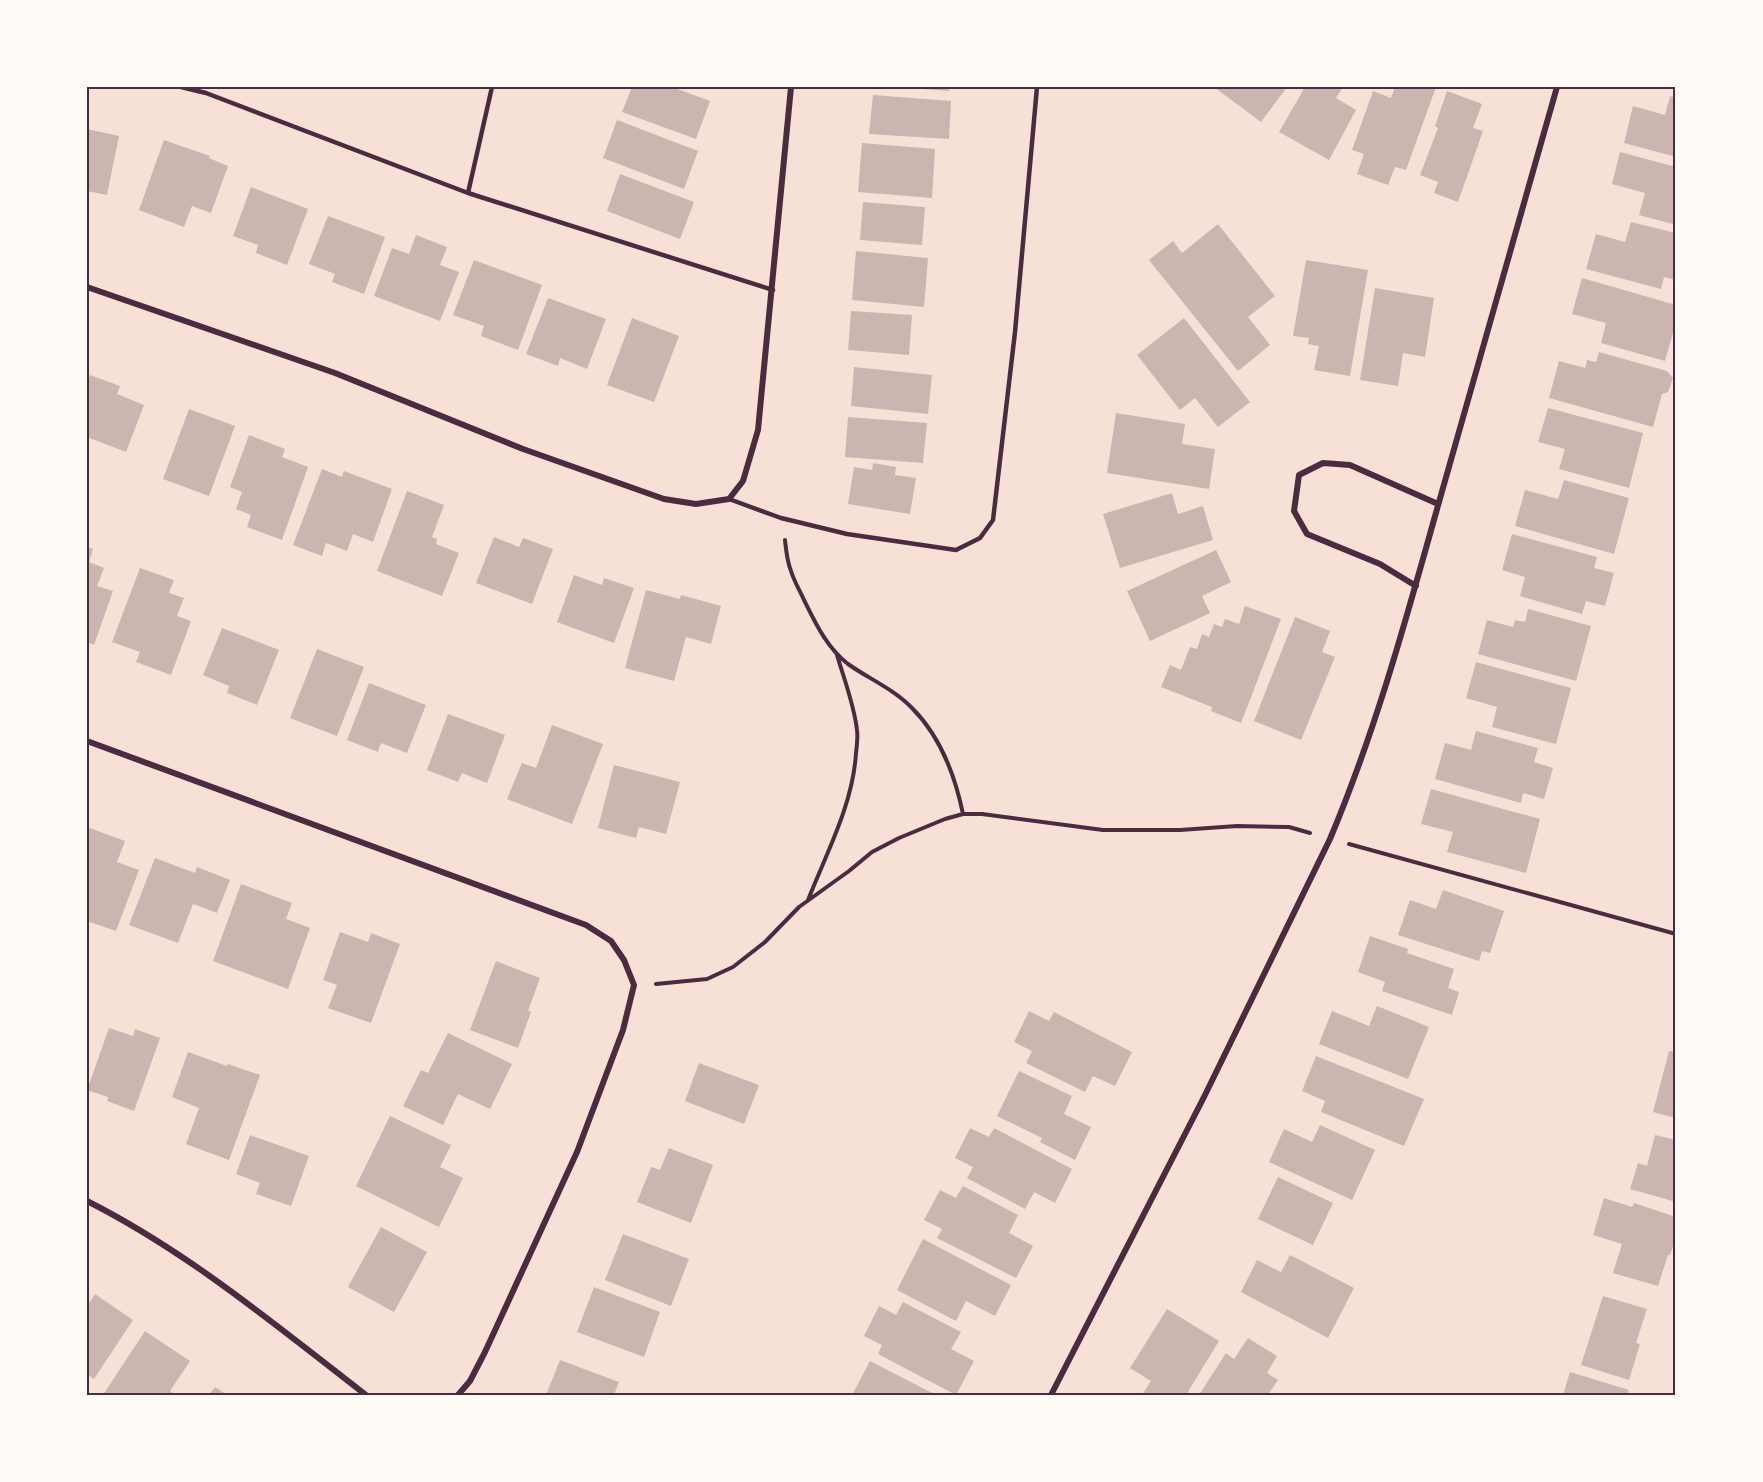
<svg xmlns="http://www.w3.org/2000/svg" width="1763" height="1482" viewBox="0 0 1763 1482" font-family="Jost,sans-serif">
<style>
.building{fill:#ccb4b1}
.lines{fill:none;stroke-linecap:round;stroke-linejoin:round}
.path{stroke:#4a2c40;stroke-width:4}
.service{stroke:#4a2c40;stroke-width:4.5}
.minor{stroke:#4a2c40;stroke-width:6}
.neatline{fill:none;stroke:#4a2c40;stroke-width:2}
</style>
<rect width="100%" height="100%" fill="#f7e1d7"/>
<path class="building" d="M632 87H672L710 101 696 139 622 112Z
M921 87H949V91L921 89Z
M1214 87H1287L1261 122Z
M1305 87H1343L1336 98 1356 110 1329 160 1279 132Z
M1395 87H1436L1406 170 1395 167 1388 185 1357 174 1364 154 1352 150 1373 91 1391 98Z
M1447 91 1482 104 1473 128 1483 131 1458 202 1434 193 1438 182 1420 175 1438 128 1435 126Z
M873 95 951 101 949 139 869 134Z
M1670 96 1676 98V157L1624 143 1633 106 1665 115Z
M617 120 698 151 684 189 603 158Z
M87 129 119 136 107 195 87 191Z
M164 140 210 156 209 158 228 166 211 213 192 206 184 227 139 210Z
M862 143 935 149 932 198 858 192Z
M1620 152 1676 167V225L1639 215 1645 193 1612 184Z
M620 174 694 202 680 239 607 211Z
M251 187 308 209 287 265 256 253 258 245 233 236Z
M863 202 925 207 922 245 860 240Z
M328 216 385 237 364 294 332 282 335 274 309 264Z
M1631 222 1676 233V266L1673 279 1664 277 1661 289 1586 269 1596 234 1625 242Z
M1218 224 1275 296 1248 317 1270 345 1238 371 1149 260 1173 241 1182 253Z
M416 235 447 247 440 265 459 272 440 321 374 296 392 248 409 254Z
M856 251 928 258 924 307 852 300Z
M474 260 542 285 518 350 481 336 484 326 453 315Z
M1306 260 1368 270 1350 376 1314 370 1319 346 1308 344 1309 338 1293 336Z
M1582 278 1676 305V322L1665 361 1601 343 1606 323 1572 314Z
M1375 288 1434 298 1425 357 1403 353 1398 386 1360 380Z
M548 298 606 319 587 369 560 358 558 366 526 354Z
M851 311 912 315 909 355 848 350Z
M632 318 679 336 654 402 607 385Z
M1184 318 1250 402 1218 427 1195 398 1180 410 1137 355Z
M1599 352 1667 371 1673 378 1668 392 1662 394 1653 427 1549 398 1559 361 1585 368 1587 360 1596 362Z
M854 367 932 375 928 414 851 406Z
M90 375 120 386 117 394 144 405 126 452 87 437V383Z
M1548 408 1643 433 1629 488 1559 469 1565 449 1538 442Z
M189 409 235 426 209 496 163 479Z
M1116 413 1185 424 1182 444 1215 449 1209 489 1107 473Z
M848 417 927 423 923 463 845 457Z
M249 435 285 449 282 457 308 467 282 540 247 527 251 515 236 509 242 492 230 487Z
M873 463 896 467 895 475 916 478 910 514 848 504 854 467 872 470Z
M322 469 342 477 344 471 392 489 373 542 353 534 347 551 326 543 322 556 293 545Z
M1564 480 1629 498 1614 554 1515 526 1525 490 1558 499Z
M407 491 444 505 432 537 437 539 436 544 459 553 442 596 377 571Z
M1172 493 1178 514 1203 506 1213 540 1120 568 1103 514Z
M1512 534 1597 557 1594 568 1614 573 1605 606 1586 601 1582 614 1520 596 1525 577 1502 570Z
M494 537 519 547 523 538 553 549 532 604 476 583Z
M87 547 93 549 89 562 104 568 97 586 113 591 94 645 87 642Z
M1216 550 1231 582 1202 596 1210 613 1150 641 1127 591Z
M140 568 174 580 169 593 184 598 177 616 191 621 171 675 136 662 140 652 112 642Z
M574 575 602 585 604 578 634 588 614 643 557 622Z
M646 590 680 599 681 595 721 606 711 644 686 637 674 681 625 668Z
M1245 606 1281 619 1241 723 1211 711 1212 707 1161 687 1170 665 1181 670 1190 647 1197 649 1202 634 1209 637 1214 624 1222 627 1225 619 1239 624Z
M1528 609 1591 626 1576 681 1478 654 1487 620 1513 627 1515 620 1525 622Z
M1295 617 1330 631 1322 652 1335 657 1301 740 1254 721Z
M222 628 279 650 257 705 227 693 229 686 203 675Z
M317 649 364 667 337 736 290 718Z
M1476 662 1571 688 1556 744 1492 727 1497 707 1466 698Z
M369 683 426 705 407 753 381 743 378 752 347 740Z
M448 714 505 735 487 783 462 773 458 782 427 770Z
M552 725 603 744 572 824 507 799 522 763 536 768Z
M1476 731 1538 748 1534 762 1553 768 1544 799 1523 793 1521 803 1435 779 1445 743 1471 750Z
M614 765 680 782 666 834 639 827 636 838 598 828Z
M1431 789 1540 819 1526 873 1447 852 1453 832 1421 824Z
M87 827 125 841 117 862 139 870 116 931 87 921Z
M155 858 195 873 197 867 230 880 217 913 193 904 178 943 129 925Z
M241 884 292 903 286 919 310 928 288 989 213 961Z
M1443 890 1504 911 1490 953 1482 951 1479 961 1398 935 1410 900 1436 909Z
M340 932 368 942 371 933 400 944 371 1023 328 1008 337 985 323 980Z
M1370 936 1408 949 1407 953 1454 969 1448 988 1459 992 1452 1015 1382 991 1385 982 1358 972Z
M496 961 540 978 528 1011 531 1012 518 1048 470 1030Z
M1377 1006 1429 1027 1408 1079 1319 1044 1332 1011 1369 1026Z
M1029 1011 1049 1021 1054 1012 1132 1052 1115 1086 1093 1076 1085 1092 1026 1063 1032 1051 1014 1042Z
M109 1028 133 1036 135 1029 160 1038 134 1111 107 1101 108 1097 87 1090Z
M448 1033 512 1064 490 1109 458 1094 443 1125 403 1106 421 1070 428 1073Z
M1669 1051 1676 1052V1118L1653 1112Z
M188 1052 227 1066 228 1064 260 1075 229 1160 186 1144 199 1108 172 1097Z
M1316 1056 1424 1099 1404 1146 1321 1112 1325 1101 1302 1091Z
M699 1063 759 1085 744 1124 685 1101Z
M1019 1071 1072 1096 1064 1114 1091 1127 1075 1160 1040 1142 1042 1138 997 1116Z
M390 1116 451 1145 440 1167 463 1178 439 1227 356 1186Z
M1320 1125 1375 1150 1352 1200 1269 1162 1284 1129 1312 1142Z
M970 1128 989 1137 994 1128 1072 1169 1055 1203 1034 1192 1025 1209 967 1178 973 1167 955 1158Z
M250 1135 309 1156 291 1206 256 1194 260 1183 236 1174Z
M1655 1135 1676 1140V1202L1630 1189 1638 1163 1647 1166Z
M669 1148 713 1165 691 1223 637 1202 651 1167 660 1170Z
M1278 1177 1333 1203 1313 1245 1258 1219Z
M963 1186 1018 1215 1009 1233 1033 1246 1016 1278 937 1238 942 1229 924 1220 940 1190 956 1198Z
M1604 1198 1632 1207 1634 1203 1676 1217V1237L1670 1255H1668L1658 1286 1613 1273 1622 1244 1593 1235Z
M381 1227 427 1252 394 1312 348 1287Z
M623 1234 689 1259 671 1306 605 1280Z
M923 1239 1011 1285 995 1316 966 1301 956 1321 897 1290Z
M1290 1255 1354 1288 1328 1338 1241 1292 1257 1260 1281 1272Z
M594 1287 660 1312 644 1357 577 1332Z
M95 1294 133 1320 94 1379 87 1374V1306Z
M1603 1296 1647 1309 1636 1343 1640 1344 1629 1380 1581 1365Z
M903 1302 961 1332 951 1349 974 1361 956 1395 878 1354 882 1345 864 1336 879 1306 896 1315Z
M1167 1309 1219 1341 1186 1395H1142L1151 1381 1130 1368Z
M145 1331 190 1361 170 1391 176 1395H103Z
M1248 1338 1277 1356 1267 1373 1278 1380 1268 1395H1199L1226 1353 1234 1359Z
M560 1360 619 1382 614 1395H546Z
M870 1361 936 1395H852Z
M1570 1372 1629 1390 1627 1395H1563Z
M215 1387 227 1395H209Z"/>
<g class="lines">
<path class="path" d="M785 540C786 550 787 561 791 571 794 581 800 591 804 600 816 624 827 648 848 664 869 679 894 689 912 708 941 737 955 775 963 814
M1349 844 1676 934
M808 900C827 852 853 804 856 753 857 745 858 737 857 730 854 704 844 679 837 655
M656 984 707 979 733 967 765 942 799 907 849 871 872 852 899 838 945 819 963 814H982L1103 830H1180L1237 826 1289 827 1310 833"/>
<path class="service" d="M181 87 206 93 468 193 773 290
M468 193 492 87
M729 499 781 518 847 534 956 550 980 538 993 520 1015 332 1037 87"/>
<path class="minor" d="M87 287 335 373 523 449 664 499 696 504 729 499 743 481 758 430 791 87
M1416 586 1380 564 1307 534 1294 511 1299 475 1323 463 1350 465 1438 504
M87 741 586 925 611 941 624 960 634 985 623 1030 577 1152 485 1352 470 1381 458 1395
M87 1201C188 1252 277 1326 366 1395
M1051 1395 1204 1097 1330 839C1376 730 1407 616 1439 502 1478 364 1518 225 1557 87"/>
</g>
<rect width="1763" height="1482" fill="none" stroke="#fffaf5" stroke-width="177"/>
<rect x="88" y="88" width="1586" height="1306" class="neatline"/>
</svg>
